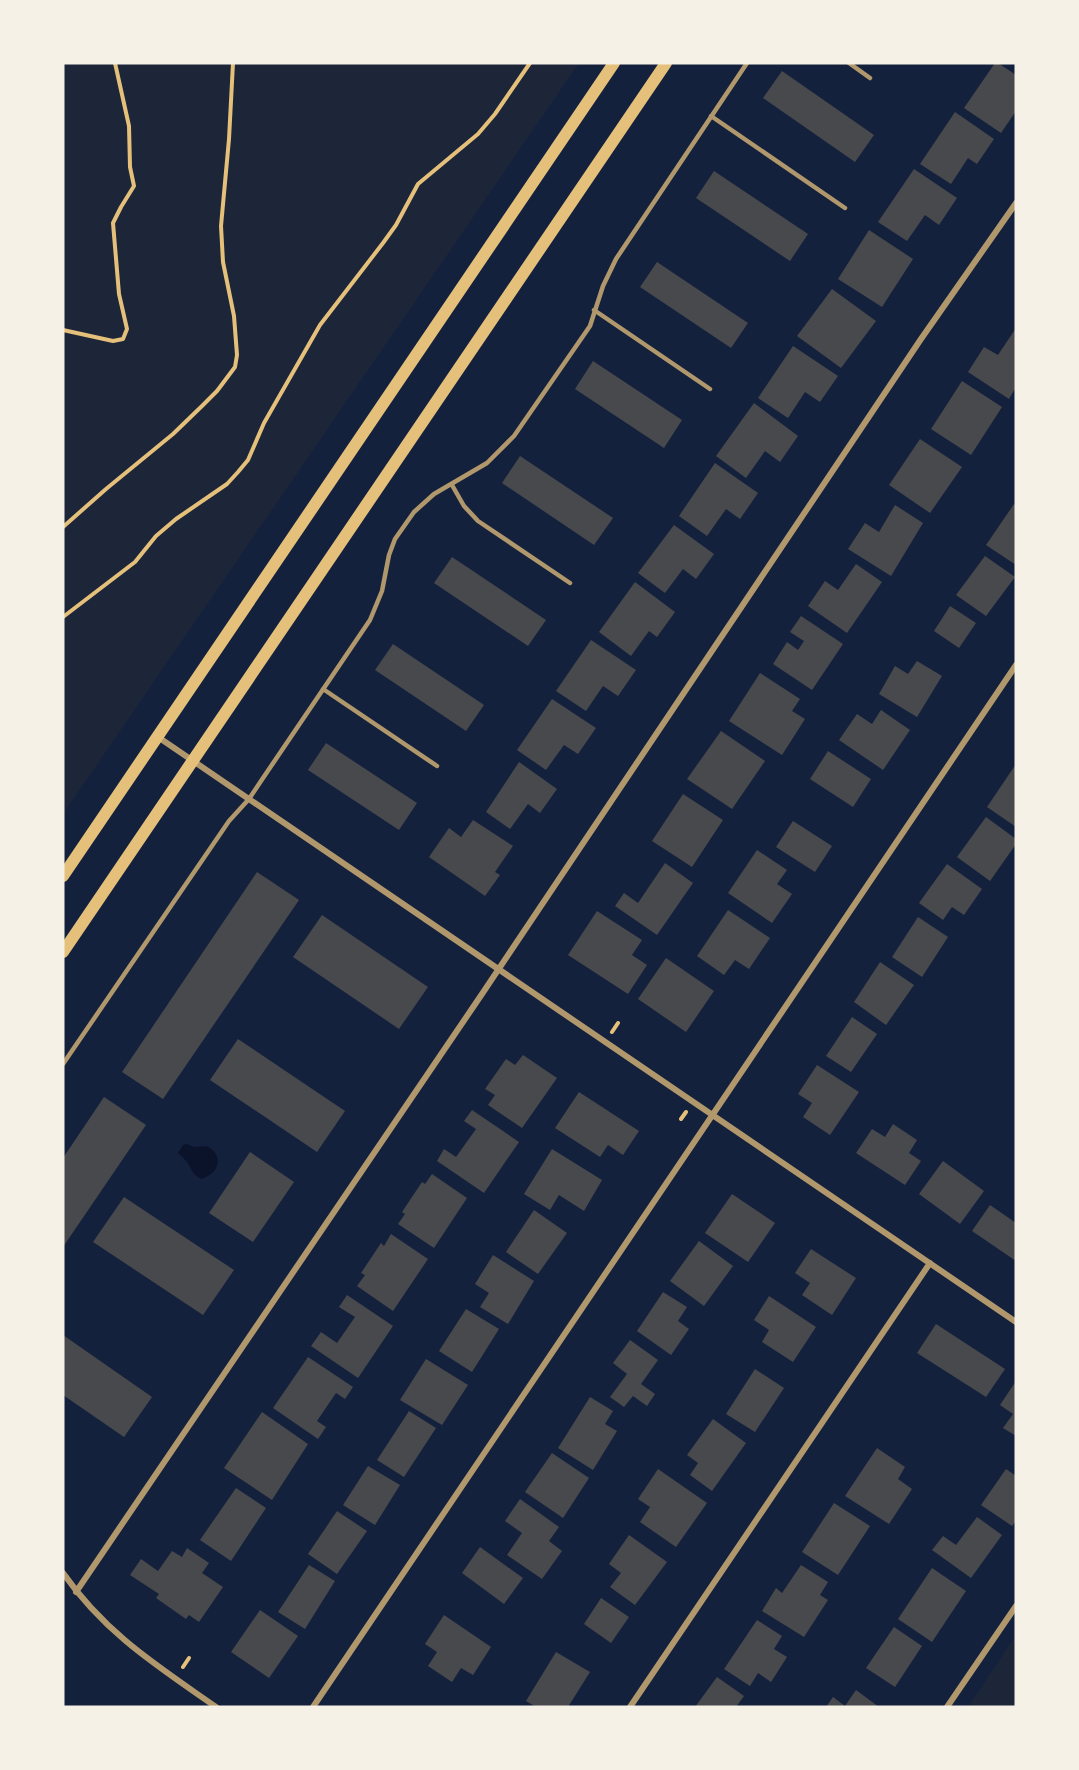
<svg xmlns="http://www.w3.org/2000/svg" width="1079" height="1770" viewBox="0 0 1079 1770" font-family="'IBM Plex Sans',sans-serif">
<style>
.green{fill:#1d2539}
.water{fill:#0b132b}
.building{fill:#48494c}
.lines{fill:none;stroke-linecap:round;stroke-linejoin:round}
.path{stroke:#e5c07b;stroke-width:4}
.service{stroke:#b1986c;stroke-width:4.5}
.minor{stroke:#b1986c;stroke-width:6}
.secondary{stroke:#e5c07b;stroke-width:12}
</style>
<rect width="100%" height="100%" fill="#14213d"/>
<path class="green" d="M63 63H579L63 814Z
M1016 1635V1707H968Z"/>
<path class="water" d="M187 1144 194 1147 207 1146C225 1156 219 1174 201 1179 190 1173 192 1167 185 1160 183 1157 180 1155 178 1153L183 1145Z"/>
<path class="building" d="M995 63H998L1016 75V111L1001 133 964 108Z
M782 71 874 135 855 162 763 98Z
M955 112 994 139 977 164 968 158 951 184 920 164Z
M914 169 957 198 939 225 925 215 907 241 878 222Z
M714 171 808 234 790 261 696 198Z
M869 230 913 259 882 307 838 279Z
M657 262 748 323 731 348 640 287Z
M832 289 876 321 841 368 797 336Z
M1016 328V387L1009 399 968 372 984 347 998 355Z
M793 346 838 376 820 402 805 392 788 418 758 398Z
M593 361 682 420 664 448 575 389Z
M962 381 1002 407 971 455 931 429Z
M754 403 798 436 780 462 765 451 746 478 716 456Z
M920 439 962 467 930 513 889 485Z
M520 456 613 518 594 545 502 483Z
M715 463 758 493 740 519 726 509 707 536 679 516Z
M1014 504 1016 505V565L986 545Z
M895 505 923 523 891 576 848 549 865 523 879 532Z
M674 525 714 554 696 579 683 569 665 593 638 573Z
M985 556 1015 577 986 616 956 595Z
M452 557 546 620 528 646 434 583Z
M856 564 882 582 847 633 808 606 825 581 838 590Z
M635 582 675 612 657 637 649 631 631 656 599 632Z
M950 606 976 623 959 648 934 631Z
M801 616 843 644 812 690 773 664 787 642 798 650 804 641 790 632Z
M591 640 636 670 618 696 603 686 586 711 556 691Z
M393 644 484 705 466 731 375 670Z
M917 661 942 676 917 717 879 694 895 666 908 674Z
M760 673 800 699 792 711 805 719 782 755 729 721Z
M552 699 596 728 578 754 564 745 546 770 517 750Z
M881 710 910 730 883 770 839 740 857 714 872 724Z
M721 731 765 761 732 809 687 779Z
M326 743 417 803 399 830 308 770Z
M828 751 871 779 853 807 810 779Z
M519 762 557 789 540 813 528 804 510 829 486 812Z
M1016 764V827L987 807Z
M683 794 723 820 692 867 652 841Z
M986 817 1016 839V844L990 881 957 857Z
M473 820 513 846 495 872 500 875 485 896 429 857 449 828 461 837Z
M793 821 832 846 815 872 776 847Z
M757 850 787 870 777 884 792 894 772 923 728 893Z
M665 863 693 883 657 935 615 906 624 893 638 903Z
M947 864 982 889 964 915 952 907 943 920 919 903Z
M257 872 299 900 163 1099 122 1072Z
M728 910 770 938 749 969 735 960 724 975 697 956Z
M597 911 642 940 632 955 647 965 628 994 568 955Z
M322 915 428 987 399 1029 293 957Z
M918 917 948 937 922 977 892 957Z
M666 958 714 991 686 1032 638 999Z
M880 962 914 985 886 1025 854 1002Z
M852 1017 877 1034 851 1072 826 1056Z
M238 1039 345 1111 317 1152 210 1080Z
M523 1055 557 1078 522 1128 488 1105 495 1095 485 1089 506 1059 515 1065Z
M817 1065 859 1092 830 1135 803 1117 812 1103 798 1094Z
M579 1092 639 1131 623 1155 608 1145 600 1157 555 1128Z
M104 1097 146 1125 63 1247V1158Z
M472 1110 519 1142 484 1193 437 1161 444 1149 456 1157 476 1129 464 1121Z
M893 1124 917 1140 909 1153 921 1161 905 1185 856 1153 872 1129 885 1137Z
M552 1149 602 1180 584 1211 559 1195 550 1210 524 1194Z
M250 1152 294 1182 253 1242 209 1213Z
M943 1161 984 1191 960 1224 919 1194Z
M432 1174 467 1198 434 1248 398 1224 405 1214 402 1212 422 1182 425 1184Z
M732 1194 775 1223 748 1262 705 1233Z
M124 1197 234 1270 203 1315 93 1242Z
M990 1205 1016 1223V1261L972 1231Z
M534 1210 567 1233 538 1274 506 1252Z
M391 1234 428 1259 393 1311 357 1286 365 1275 361 1273 381 1243 384 1246Z
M699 1241 733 1266 704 1306 670 1281Z
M811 1249 856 1278 832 1315 802 1295 810 1283 795 1273Z
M493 1255 534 1281 508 1324 480 1307 489 1293 475 1284Z
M663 1292 687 1307 678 1321 689 1329 671 1355 637 1331Z
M347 1295 393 1326 358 1378 311 1346 321 1332 337 1343 355 1317 339 1307Z
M769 1296 816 1327 793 1362 762 1342 769 1330 754 1320Z
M466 1309 499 1329 472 1372 439 1351Z
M936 1324 1005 1369 986 1397 917 1353Z
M63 1335 152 1397 124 1437 63 1395Z
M630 1340 658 1360 641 1384 655 1394 647 1406 633 1396 624 1407 610 1397 627 1374 613 1363Z
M308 1357 353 1387 345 1399 336 1393 317 1421 326 1427 318 1439 273 1408Z
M426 1359 468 1385 442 1425 400 1400Z
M755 1369 784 1388 755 1432 726 1414Z
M1016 1381V1436L1003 1428 1013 1414 1000 1405Z
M590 1397 613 1411 605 1424 617 1431 593 1470 558 1448Z
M409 1411 436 1428 404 1477 377 1460Z
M262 1412 308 1444 272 1500 224 1468Z
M713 1419 746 1443 712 1491 690 1475 698 1463 687 1455Z
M877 1448 905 1467 898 1479 912 1489 889 1524 845 1496Z
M552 1453 589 1478 563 1518 525 1492Z
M368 1466 400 1485 375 1525 343 1505Z
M658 1469 707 1503 676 1547 640 1522 650 1507 638 1499Z
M1006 1469 1016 1476V1521L1012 1526 981 1505Z
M236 1488 266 1508 231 1561 200 1540Z
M520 1499 559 1527 549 1541 562 1551 542 1579 507 1555 522 1533 505 1521Z
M834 1503 870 1526 838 1575 802 1552Z
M337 1511 367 1531 337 1574 308 1554Z
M977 1517 1002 1535 971 1578 932 1550 943 1536 956 1545Z
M629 1535 667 1562 635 1605 610 1587 621 1573 609 1564Z
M480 1547 523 1578 504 1604 462 1573Z
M187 1548 209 1563 202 1573 223 1587 199 1622 189 1615 186 1619 156 1598 159 1594 130 1575 141 1559 158 1571 172 1551 182 1557Z
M309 1565 335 1581 305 1629 278 1612Z
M801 1565 828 1582 820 1595 828 1600 804 1637 762 1611 776 1588 782 1593Z
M932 1568 966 1591 932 1642 898 1619Z
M601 1598 629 1617 611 1643 584 1624Z
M260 1610 298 1636 269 1678 231 1652Z
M444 1615 491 1647 473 1675 461 1668 452 1682 428 1666 437 1652 425 1644Z
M757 1620 782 1636 774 1649 787 1657 771 1682 758 1673 750 1686 724 1669Z
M894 1627 922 1646 895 1687 866 1668Z
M556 1652 590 1672 568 1707H536L526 1701Z
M717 1677 744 1696 736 1707H695Z
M856 1690 879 1707H826L833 1697 845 1706Z"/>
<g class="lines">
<path class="path" d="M63 330 113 341 123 339 127 329 119 294 113 223 121 207 134 186 130 167 129 126 115 63
M63 527 106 489 173 434 202 406 217 391 235 367 237 355 234 316 223 262 221 226 229 139 233 63
M63 617 135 562 156 536 176 519 227 484 238 472 248 460 264 423 320 325 383 243 396 225 418 184 478 134 495 114 530 63
M612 1032 618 1023
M681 1119 686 1112
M183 1667 189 1658"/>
<path class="service" d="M849 63 870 78
M711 116 845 208
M594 310 710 389
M452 485 464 506 478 521 570 583
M323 689 437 766
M63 1064 229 821 249 799 261 781 370 620 382 591 389 555 395 539 414 512 434 494 487 463 514 436 590 326 603 286 616 259 747 63"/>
<path class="minor" d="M158 737 1016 1322
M63 1573C106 1634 156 1665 216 1707
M76 1592 482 994 921 339 1016 203
M313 1707 1016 665
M630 1707 930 1263
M947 1707 1016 1606"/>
<path class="secondary" d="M63 876 614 63
M63 952 666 63"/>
</g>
<rect width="1079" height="1770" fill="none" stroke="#f6f1e7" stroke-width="129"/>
</svg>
